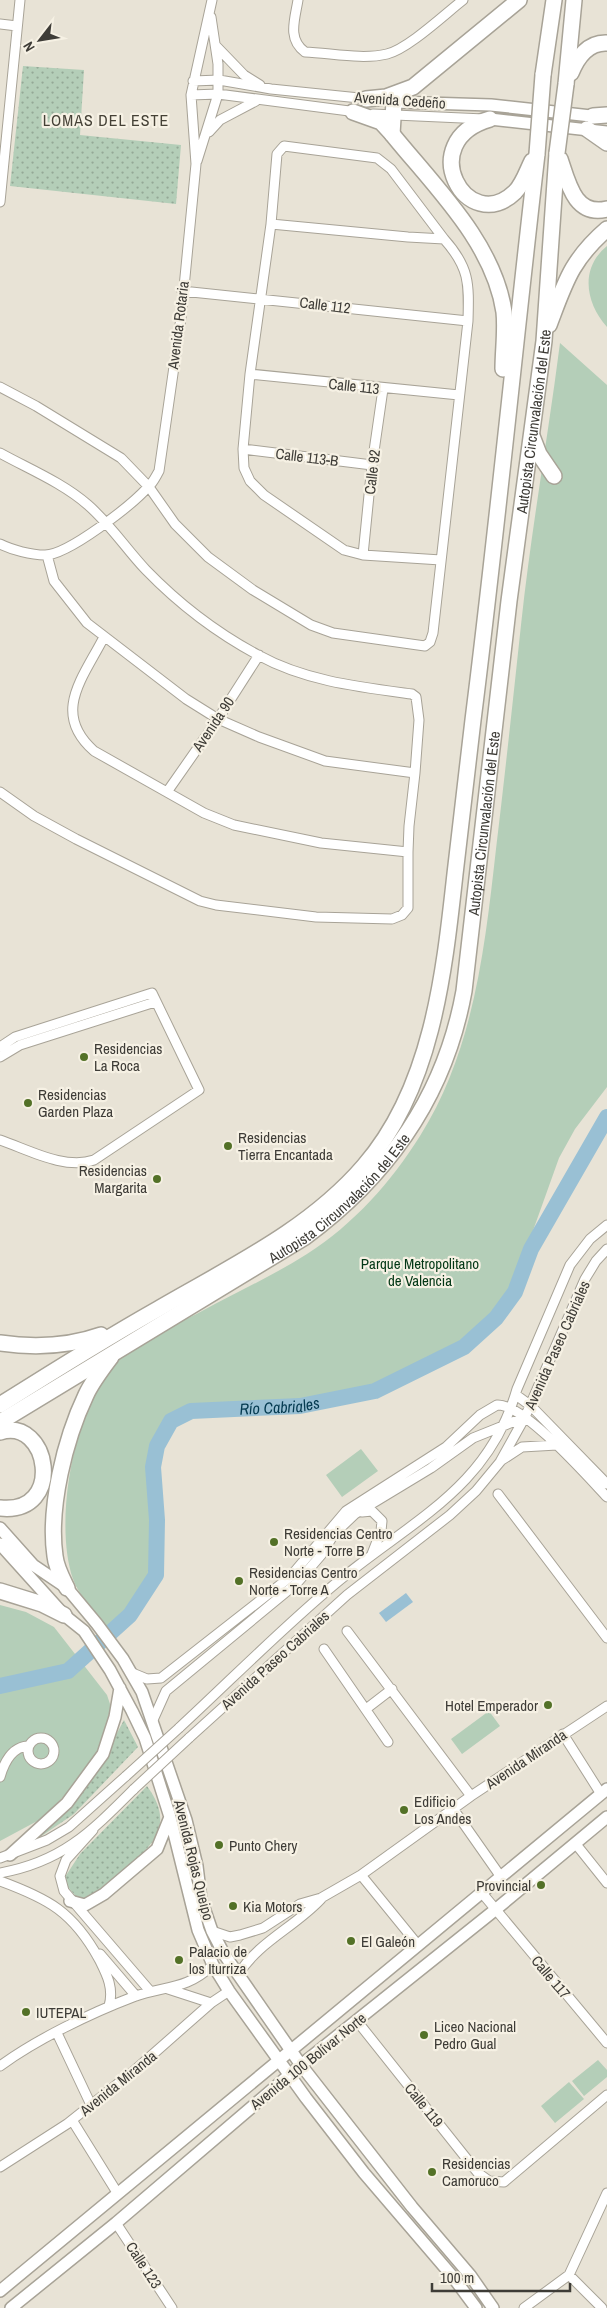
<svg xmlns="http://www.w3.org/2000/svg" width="607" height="2308" viewBox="0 0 607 2308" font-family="'Archivo Narrow',sans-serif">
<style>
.grass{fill:url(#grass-dots)}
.park{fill:#b4ceb8}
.water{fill:#99c0d4}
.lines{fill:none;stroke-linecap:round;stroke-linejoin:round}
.river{stroke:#99c0d4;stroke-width:16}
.street-casing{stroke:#a8a397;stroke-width:11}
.secondary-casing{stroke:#a8a397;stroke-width:14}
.highway-casing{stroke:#a8a397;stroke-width:18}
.street{stroke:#fff;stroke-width:9}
.secondary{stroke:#fff;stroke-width:11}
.highway{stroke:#fff;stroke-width:15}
.street-bridge-casing{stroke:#a8a397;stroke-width:11;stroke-linecap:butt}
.highway-bridge-casing{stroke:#a8a397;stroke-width:18;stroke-linecap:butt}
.street-bridge{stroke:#fff;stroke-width:9}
.highway-bridge{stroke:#fff;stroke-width:15}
.poi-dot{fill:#537127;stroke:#f6f1e4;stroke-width:2}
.labels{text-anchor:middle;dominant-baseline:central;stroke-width:4.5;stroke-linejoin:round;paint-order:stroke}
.street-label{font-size:15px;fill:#3e3c37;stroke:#f6f1e4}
.poi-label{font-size:15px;fill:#3e3c37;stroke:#f6f1e4;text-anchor:start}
.park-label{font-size:15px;fill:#023715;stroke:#f6f1e4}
.neighbourhood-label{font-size:16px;letter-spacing:1px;fill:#454136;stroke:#f6f1e4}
.water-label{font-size:16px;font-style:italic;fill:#043a50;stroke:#f6f1e4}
</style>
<defs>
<pattern id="grass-dots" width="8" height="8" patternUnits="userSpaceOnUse" patternTransform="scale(1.25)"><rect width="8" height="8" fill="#b4ceb8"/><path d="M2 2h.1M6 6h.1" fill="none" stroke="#94a896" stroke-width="1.8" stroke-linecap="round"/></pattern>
</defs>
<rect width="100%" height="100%" fill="#e8e3d6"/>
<path class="grass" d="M23 66 84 70 80 135 181 145 176 204 10 186Z
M124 1720 138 1747 74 1814 40 1837 103 1759Z
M147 1786C178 1828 149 1849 117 1875 106 1884 94 1897 78 1899L68 1887 65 1877 80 1854Z"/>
<path class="park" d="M607 246V327C585 302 580 268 607 246Z
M560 343 607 385V1087L575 1129 559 1158 511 1292 494 1316 475 1337 449 1355 411 1375 361 1394 319 1406 202 1409 181 1415 157 1437 148 1470 155 1581 123 1624 113 1634C100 1617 80 1599 73 1579 53 1522 74 1404 118 1360 138 1340 176 1325 202 1311 237 1292 274 1275 307 1254 354 1224 391 1182 420 1136 474 1050 485 947 496 849 505 774 513 700 521 625 531 531 548 437 560 343Z
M361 1449 378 1471 342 1497 326 1475Z
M0 1605 26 1612 54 1627 107 1695 111 1707 101 1742 94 1757 72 1788 41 1819 0 1841Z
M489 1711 500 1726 462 1754 451 1739Z
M598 2060 607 2070V2077L584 2096 572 2081Z
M569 2082 584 2099 555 2123 541 2106Z"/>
<path class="water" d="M406 1593 413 1602 386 1622 379 1613Z"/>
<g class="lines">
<path class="river" id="s1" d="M0 1686 68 1671 130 1615 156 1575 157 1520 153 1467 157 1446 171 1421 191 1411 300 1406 375 1391 464 1347 496 1318 515 1292 531 1249 607 1117"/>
<defs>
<path id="street" d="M298 0C295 19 287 39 305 52 331 53 362 60 387 54 408 49 445 14 463 0
M0 24 17 26
M216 46 244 75 260 85
M193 81 219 80 271 89 369 99
M191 95 218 94 357 112
M373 114 484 119
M209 132 220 120 256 101
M197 161 218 94V64L211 17
M0 202 20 0
M271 224 277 154 284 146 377 158 391 169 444 239
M182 291 468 321
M250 374 459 395
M0 387 36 406 121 458 149 487 175 524 208 557 253 590 311 625 333 633 425 646 430 642 433 633 468 321C469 284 470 268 444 239L408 237 271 224 250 374 243 449 244 468 250 481 264 495 344 550 363 555 441 560
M243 449 372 465
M0 453C29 469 63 483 88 505 111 525 126 549 146 570 178 603 217 633 258 655 305 681 359 687 412 694L416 697 419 720 415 773
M0 544C12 550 31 555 45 555 68 555 132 505 148 487 153 483 156 476 159 471L181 318 196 164 191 95 212 0
M47 555 54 581 87 623 186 699 218 719 259 737 325 761 415 773 409 826 408 852 321 843 234 825 204 813 94 751C51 713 83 678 104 637
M363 555 372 465 383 389
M0 792 34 816 76 839 200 901 216 905 316 917 392 919 402 915 408 908V852
M167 792 218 719 259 655
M0 1047 15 1037 152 993 199 1090 94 1160C65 1170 29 1150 0 1140
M0 1057 20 1045 155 1002
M516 1395 531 1406 607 1484
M502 1460 522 1447 557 1445
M498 1494 607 1638
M362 1512 372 1511 382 1521 381 1531 372 1554
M347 1631 471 1796
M324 1649 388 1742
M130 1672 147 1679 161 1678 290 1577 346 1511 446 1447 480 1415 497 1405C523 1403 588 1477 607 1497
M366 1709 392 1689
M153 1720 166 1691 297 1583 322 1554 334 1534 355 1514 431 1468 473 1438 525 1417
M179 1728C231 1680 281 1629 335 1584 410 1521 488 1490 517 1389L570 1265 590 1239 607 1225
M563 1734 601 1794
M28 1751a13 13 0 1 1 26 0a13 13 0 1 1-26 0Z
M189 1738 347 1595 450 1515 476 1491 500 1462 525 1417 585 1279 596 1261 607 1249
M0 1777C4 1763 11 1747 28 1746
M454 1810 501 1877
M93 1830 66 1860 60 1876 64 1891 150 1991
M575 1843 607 1883
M0 1858 47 1840 69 1827 126 1776
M0 1873C62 1862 91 1832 134 1789
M361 1875 418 1945
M0 1881C49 1899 73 1912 99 1959 107 1975 114 1988 109 2006
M482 1893 607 2043
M212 1931 230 1937 240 1935 263 1928 300 1904 321 1898 361 1875 471 1796 607 1706
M100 1954 136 1996
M238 1975C258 1942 295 1927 321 1899
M168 1989 211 2003
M357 2021 478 2173 489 2181 504 2182 607 2095
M57 2033 91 2105
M0 2066C37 2039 91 2013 133 1997 166 1985 185 1991 213 1965
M72 2120 118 2194
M0 2167 67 2124 135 2070 211 2003 229 1991
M116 2223 172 2308
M569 2275 602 2308
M524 2308 569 2275 607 2193"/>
<path id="secondary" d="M394 102 491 105 600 117
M490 119 607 132
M0 1528 33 1565 67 1588 97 1624 123 1659 142 1692 186 1820 197 1866 201 1899 212 1931 224 1954 301 2065 412 2207 470 2275 493 2308
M0 1544 64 1615 84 1631 110 1670 132 1711 145 1738 170 1817 198 1930 213 1965 229 1991 306 2098 364 2173 453 2277 476 2308
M10 1855 67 1803 103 1754 115 1717 120 1688
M70 1901 85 1905 104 1894 157 1849 170 1817
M0 2291 607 1789
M11 2308 116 2223 301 2065 495 1910 607 1817"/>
<g id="highway">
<path d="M571 73C577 58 588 42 607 43"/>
<path d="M543 75 554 0"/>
<path d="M566 84 574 0"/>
<path d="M366 99 386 97 413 87 519 0"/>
<path d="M353 112 381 122 392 134C434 186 494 243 504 312 506 330 503 351 503 369"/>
<path d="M593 116 607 115"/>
<path d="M490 119C413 141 467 238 515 192 523 184 527 171 532 161"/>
<path d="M587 129 607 143"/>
<path d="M392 134 394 102"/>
<path d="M560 159C568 183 575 217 607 209"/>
<path d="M549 325C565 283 571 260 607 229"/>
<path d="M532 436 539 454 554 476"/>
<path d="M0 1343C35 1348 67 1347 101 1335"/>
<path d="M0 1405C52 1372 105 1339 158 1309 230 1267 309 1230 364 1166 432 1088 444 974 455 874 461 823 467 771 473 720 497 531 515 342 537 154"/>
<path id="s2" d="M0 1422 305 1237C389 1175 445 1096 464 991L509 601 544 341 557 153"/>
<path d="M0 1432C49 1416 66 1515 0 1508"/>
<path d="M67 1588C62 1578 56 1567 55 1556 48 1508 65 1439 86 1395 92 1382 102 1369 111 1357"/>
<path d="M0 1591 42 1604 64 1615"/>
</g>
</defs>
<use href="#street" class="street-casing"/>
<use href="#secondary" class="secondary-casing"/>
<use href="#highway" class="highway-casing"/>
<use href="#street" class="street"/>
<use href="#secondary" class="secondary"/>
<use href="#highway" class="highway"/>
<defs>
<path id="street-bridge" d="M126 1776 179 1728
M134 1789 189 1738"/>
<path id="highway-bridge" d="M557 153 566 84
M537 154 543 75"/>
</defs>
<use href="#street-bridge" class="street-bridge-casing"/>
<use href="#highway-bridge" class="highway-bridge-casing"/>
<use href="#street-bridge" class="street-bridge"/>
<use href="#highway-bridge" class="highway-bridge"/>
</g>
<g class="poi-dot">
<circle cx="84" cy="1057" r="5"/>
<circle cx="28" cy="1103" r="5"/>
<circle cx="228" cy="1146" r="5"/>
<circle cx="157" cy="1179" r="5"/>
<circle cx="274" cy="1542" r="5"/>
<circle cx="239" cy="1581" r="5"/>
<circle cx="548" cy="1705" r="5"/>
<circle cx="404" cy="1810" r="5"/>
<circle cx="219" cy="1845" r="5"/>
<circle cx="541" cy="1885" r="5"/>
<circle cx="233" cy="1906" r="5"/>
<circle cx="351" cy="1941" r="5"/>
<circle cx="179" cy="1960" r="5"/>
<circle cx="26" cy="2012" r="5"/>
<circle cx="424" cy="2035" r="5"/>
<circle cx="432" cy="2172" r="5"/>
</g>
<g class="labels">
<g class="street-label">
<text transform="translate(400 100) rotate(4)">Avenida Cedeño</text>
<text transform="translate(325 305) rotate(7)">Calle 112</text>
<text transform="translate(178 325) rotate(-83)">Avenida Rotaria</text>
<text transform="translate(354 386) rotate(6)">Calle 113</text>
<text stroke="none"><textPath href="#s2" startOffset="1231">Autopista Circunvalación del Este</textPath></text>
<text transform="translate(307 457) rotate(7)">Calle 113-B</text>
<text transform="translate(372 472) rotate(-83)">Calle 92</text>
<text transform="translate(213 724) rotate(-56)">Avenida 90</text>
<text stroke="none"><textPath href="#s2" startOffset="826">Autopista Circunvalación del Este</textPath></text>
<text stroke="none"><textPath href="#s2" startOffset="408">Autopista Circunvalación del Este</textPath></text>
<text transform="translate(557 1345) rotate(-66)">Avenida Paseo Cabriales</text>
<text transform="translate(275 1660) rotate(-42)">Avenida Paseo Cabriales</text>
<text transform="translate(526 1759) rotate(-34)">Avenida Miranda</text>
<text transform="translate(194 1860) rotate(76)">Avenida Rojas Queipo</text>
<text transform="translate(551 1977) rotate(50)">Calle 117</text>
<text transform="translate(308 2061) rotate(-39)">Avenida 100 Bolívar Norte</text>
<text transform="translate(118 2083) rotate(-39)">Avenida Miranda</text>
<text transform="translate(424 2105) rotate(51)">Calle 119</text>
<text transform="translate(144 2265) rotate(57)">Calle 123</text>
</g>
<g class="poi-label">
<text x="94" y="1048">Residencias<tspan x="94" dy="17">La Roca</tspan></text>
<text x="38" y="1094">Residencias<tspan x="38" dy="17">Garden Plaza</tspan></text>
<text x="238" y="1137">Residencias<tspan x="238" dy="17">Tierra Encantada</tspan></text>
<text x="147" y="1170" text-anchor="end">Residencias<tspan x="147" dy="17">Margarita</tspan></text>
<text x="284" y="1533">Residencias Centro<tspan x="284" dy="17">Norte - Torre B</tspan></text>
<text x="249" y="1572">Residencias Centro<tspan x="249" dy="17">Norte - Torre A</tspan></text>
<text x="538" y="1705" text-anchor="end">Hotel Emperador</text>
<text x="414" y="1801">Edificio<tspan x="414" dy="17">Los Andes</tspan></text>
<text x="229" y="1845">Punto Chery</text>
<text x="531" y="1885" text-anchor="end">Provincial</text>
<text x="243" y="1906">Kia Motors</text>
<text x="361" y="1941">El Galeón</text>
<text x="189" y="1951">Palacio de<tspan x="189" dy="17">los Iturriza</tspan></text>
<text x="36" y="2012">IUTEPAL</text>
<text x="434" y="2026">Liceo Nacional<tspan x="434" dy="17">Pedro Gual</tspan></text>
<text x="442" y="2163">Residencias<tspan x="442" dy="17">Camoruco</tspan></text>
</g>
<g class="park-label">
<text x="420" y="1263">Parque Metropolitano<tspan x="420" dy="17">de Valencia</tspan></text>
</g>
<g class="neighbourhood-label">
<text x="106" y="120">LOMAS DEL ESTE</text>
</g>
<g class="water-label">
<text stroke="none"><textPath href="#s1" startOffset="470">Río Cabriales</textPath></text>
</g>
</g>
<g transform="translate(40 40) rotate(239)" stroke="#f6f1e4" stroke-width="4" paint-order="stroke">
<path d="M0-4L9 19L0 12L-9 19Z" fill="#3e3c37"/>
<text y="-8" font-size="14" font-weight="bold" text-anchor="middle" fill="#3e3c37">N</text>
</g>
<path d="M432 2283v8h138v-8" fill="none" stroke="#3e3c37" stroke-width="2.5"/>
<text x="440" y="2283" font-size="15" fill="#3e3c37" stroke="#f6f1e4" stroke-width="4" paint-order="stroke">100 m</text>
</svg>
